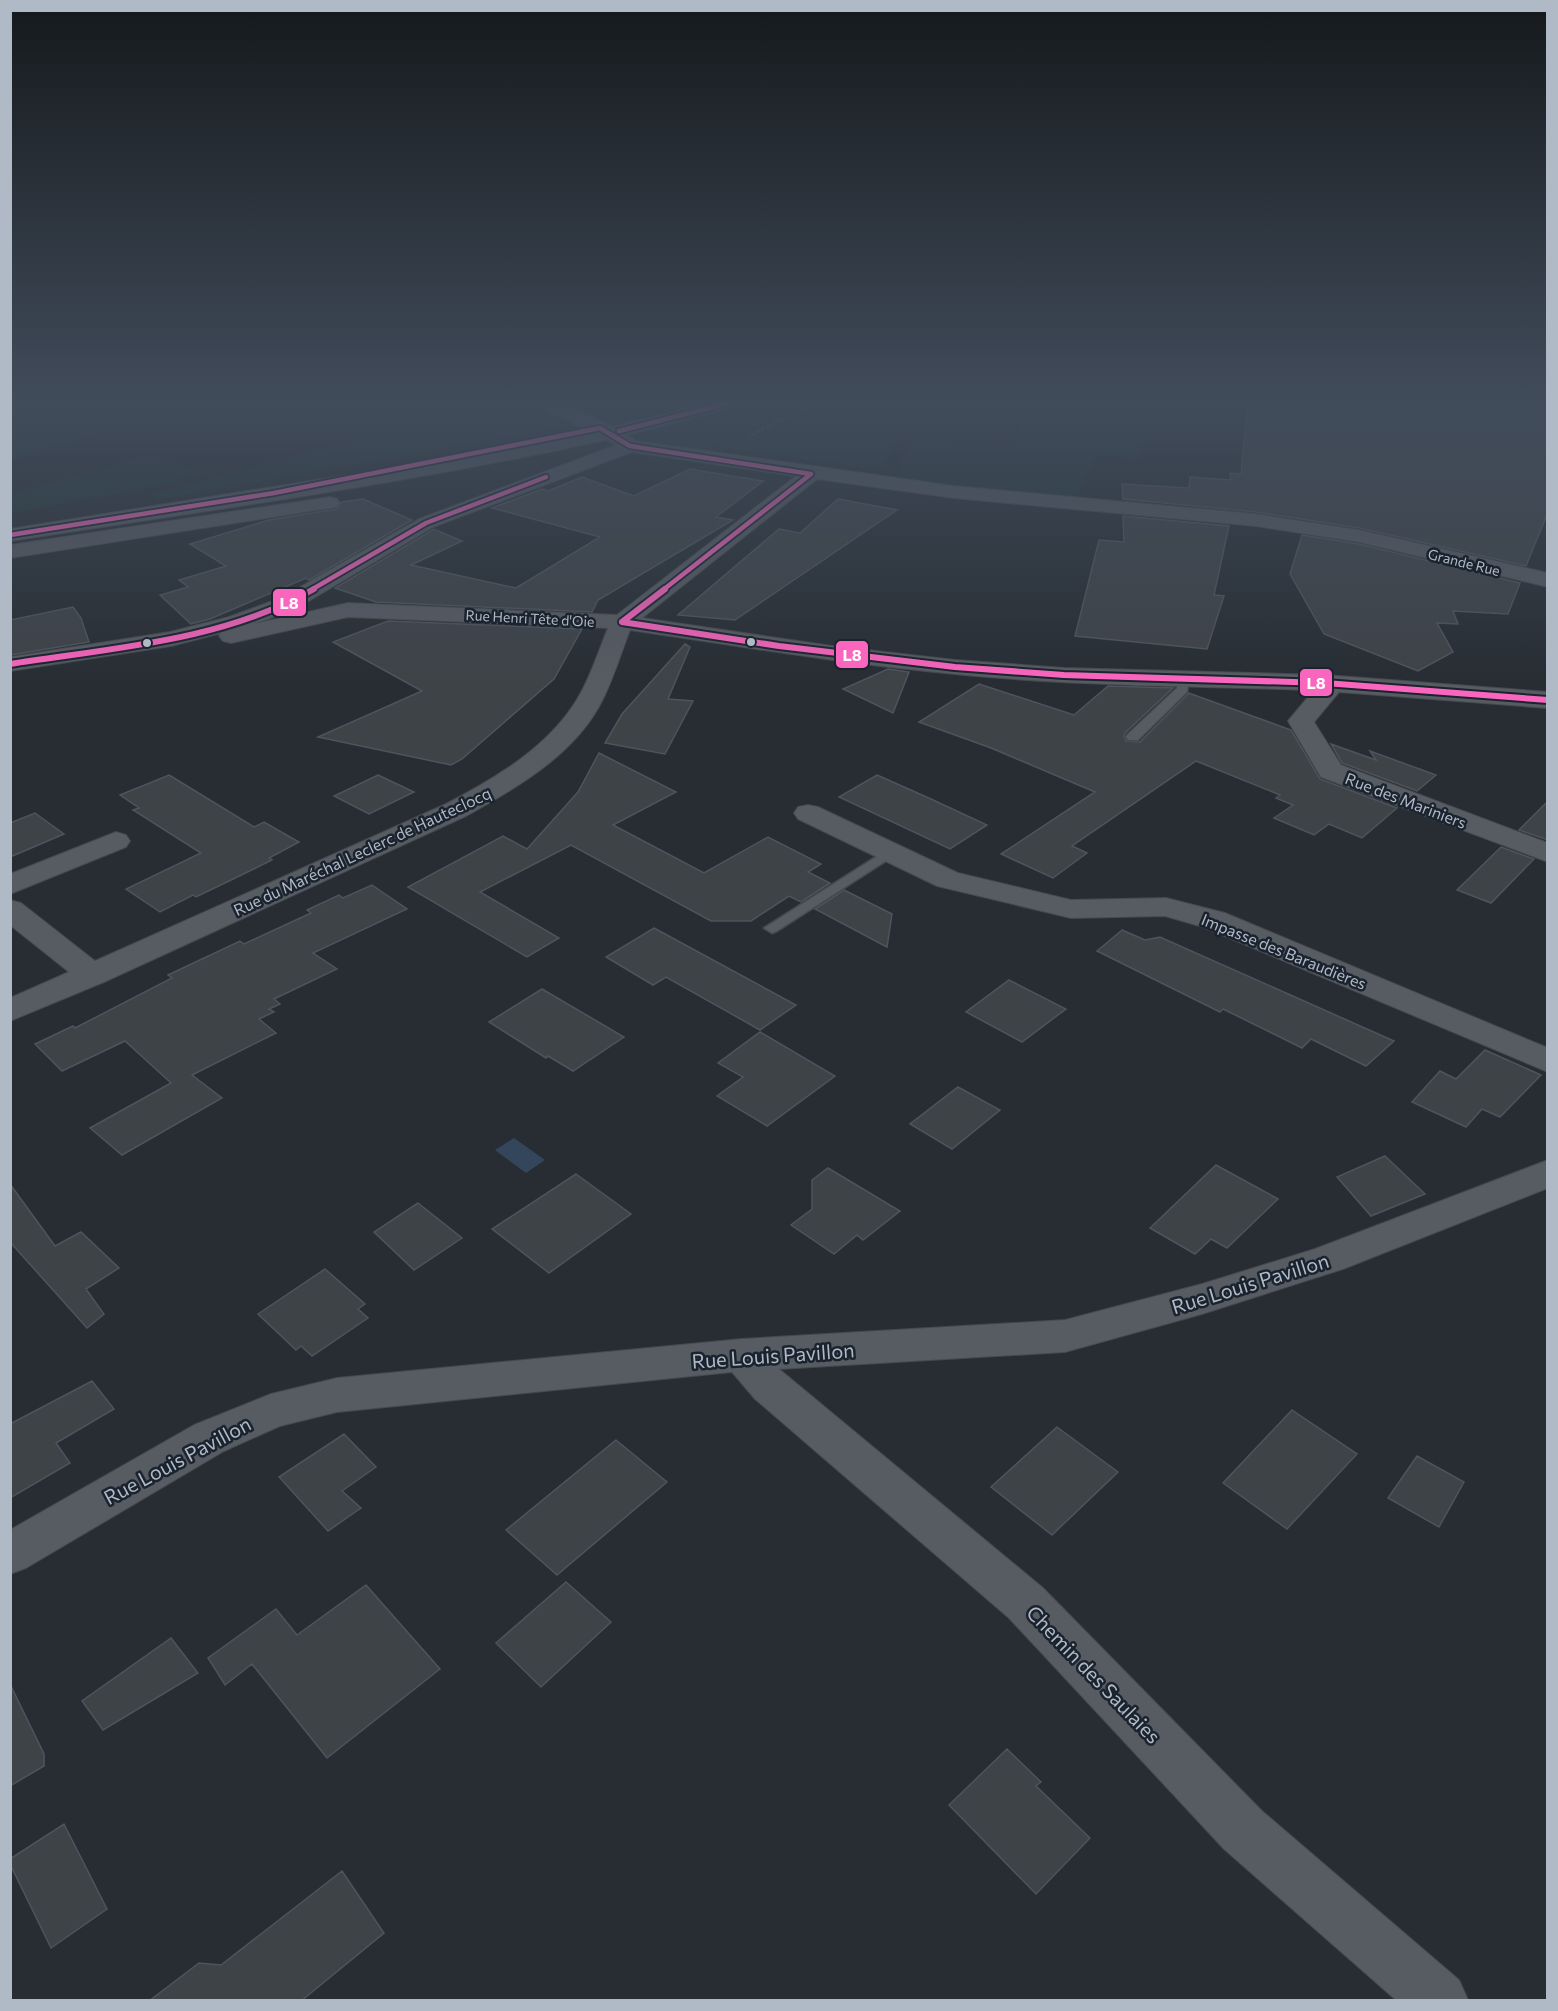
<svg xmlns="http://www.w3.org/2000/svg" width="1558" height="2011" viewBox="0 0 1558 2011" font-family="Commissioner,sans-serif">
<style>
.green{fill:#243739}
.water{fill:#34465c}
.building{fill:#3e4348;stroke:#4f545c;stroke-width:1.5}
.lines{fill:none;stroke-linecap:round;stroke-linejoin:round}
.service-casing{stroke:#45494e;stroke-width:3}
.minor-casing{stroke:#45494e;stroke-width:2}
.primary-casing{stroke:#444950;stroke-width:2}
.path{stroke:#5a5f65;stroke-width:2;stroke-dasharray:3 3;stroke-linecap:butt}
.service{fill:#575b62;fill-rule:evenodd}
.minor{fill:#575b62;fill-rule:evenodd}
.primary{fill:#595d64;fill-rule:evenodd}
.bus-1-far1-casing{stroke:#1a232e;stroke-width:8}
.bus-1-casing{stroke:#1a232e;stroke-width:10}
.bus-1-far1{stroke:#fa65bd;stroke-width:4.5}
.bus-1{stroke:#fa65bd;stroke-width:6}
.bus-dot{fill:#b0b9c6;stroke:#1a232e;stroke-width:2}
.labels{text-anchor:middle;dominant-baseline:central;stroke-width:5;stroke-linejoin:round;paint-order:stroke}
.far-street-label{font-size:14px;fill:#b0b9c6;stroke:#1a232e}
.street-label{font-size:16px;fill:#b0b9c6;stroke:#1a232e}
.near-street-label{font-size:20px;fill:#b0b9c6;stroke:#1a232e}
.line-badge{stroke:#1a232e;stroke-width:2}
.badge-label{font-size:16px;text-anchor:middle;font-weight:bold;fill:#fff}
</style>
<rect width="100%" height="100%" fill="#272d33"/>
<path class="green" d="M11 398H129L93 411 91 435 11 459Z
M577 398H645L605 410Z
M769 398H842L786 422 900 436 880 470 716 447 709 452 666 446 643 439V434L654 429Z
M998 398H1159L1139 457 1096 454 1076 500 893 481 914 437 1013 445 1033 402Z
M522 399 561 414 576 425 157 500 149 495 509 400Z
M148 456 205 473 119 494 11 513V494Z"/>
<path class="water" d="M514 1138 545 1160 526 1173 495 1150Z"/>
<path class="building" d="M1248 398H1548V512L1526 566 1359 528 1256 512 1123 499 1122 484 1189 488 1190 477 1231 480 1230 473 1241 474Z
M690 469 763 481 716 517 733 520 598 600 592 612 376 602 335 588 434 529 462 541 411 565 516 588 600 537 492 508 542 489 548 491 582 477 634 496Z
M363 499 412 520 309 580 306 578 210 619 191 624 160 595 188 587 179 580 226 566 190 544 269 520 337 509 342 502Z
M838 499 897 510 735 620 678 615 779 529 800 533Z
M1123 516 1229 526 1214 595 1224 596 1207 649 1075 636 1099 540 1124 542Z
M1302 535 1359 544 1520 583 1508 614 1453 611 1458 624 1437 623 1453 652 1418 671 1324 634 1290 574Z
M73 607 81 618 89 642 10 655V620Z
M388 621 582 629 554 679 462 759 451 765 318 737 422 691 333 642Z
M685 644 690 647 668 699 693 701 665 754 605 743 622 714Z
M888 669 909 672 893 713 843 689Z
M979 684 1074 715 1108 686 1173 688 1126 732 1124 736 1126 741 1140 742 1189 693 1291 730 1320 779 1397 808 1362 838 1329 824 1314 835 1274 818 1293 805 1276 798 1280 795 1196 761 1072 846 1087 853 1053 878 1001 854 1095 792 991 748 919 722Z
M1331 744 1376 760 1370 751 1436 775 1417 791 1342 763Z
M599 753 676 792 613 825 704 873 768 837 821 864 808 872 830 883 801 902 789 896 751 921H711L571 845 480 892 559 938 527 957 408 887 503 836 527 849 578 792Z
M169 775 254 827 264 822 299 842 269 858 272 860 229 881 196 897 193 895 160 912 126 889 201 853 133 810 139 808 120 795Z
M378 775 414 792 369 814 334 796Z
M877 775 931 799 987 825 950 849 839 797Z
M1548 801V840L1519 830Z
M35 813 64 834 10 857V823Z
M1501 847 1534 859 1491 903 1457 890Z
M372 885 407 909 313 953 337 969 274 999 280 1004 269 1009 274 1012 259 1019 276 1033 192 1075 222 1098 122 1155 90 1128 171 1083 125 1041 62 1071 35 1044 73 1026 75 1028 172 978 168 975 240 941 244 944 311 913 307 910 339 895 343 898Z
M844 890 892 914 887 947 815 909Z
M654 928 796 1005 760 1030 666 977 653 985 606 957Z
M1122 930 1145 940 1160 937 1394 1041 1366 1066 1311 1039 1302 1048 1223 1009 1220 1012 1097 951Z
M1009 980 1066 1009 1022 1042 966 1012Z
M542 989 624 1037 573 1071 548 1056 546 1058 489 1022Z
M760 1032 835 1076 767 1126 717 1096 743 1077 718 1063Z
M1485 1050 1541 1075 1500 1117 1482 1109 1466 1127 1412 1102 1440 1071 1456 1079Z
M958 1087 1000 1110 952 1149 910 1124Z
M1385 1156 1425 1194 1371 1216 1337 1177Z
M1216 1165 1278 1199 1227 1248 1211 1239 1195 1254 1150 1228Z
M828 1168 900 1211 863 1240 857 1235 834 1254 791 1225 812 1209V1180Z
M576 1174 631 1214 549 1273 492 1229Z
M10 1184 55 1246 81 1232 119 1268 86 1289 104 1314 87 1328 10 1242Z
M418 1203 462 1238 414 1270 374 1232Z
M325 1269 365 1304 358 1309 368 1318 312 1356 301 1346 296 1350 258 1314Z
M92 1381 114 1409 56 1443 70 1463 10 1498V1424Z
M1292 1410 1357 1454 1287 1529 1223 1483Z
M1057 1427 1118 1472 1052 1535 991 1487Z
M344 1434 376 1467 342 1491 361 1508 328 1531 279 1477Z
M616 1440 667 1482 557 1575 506 1530Z
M1417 1456 1464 1482 1439 1527 1388 1498Z
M566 1582 611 1622 541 1687 496 1643Z
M366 1585 440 1669 327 1758 252 1664 225 1685 208 1658 276 1609 297 1635Z
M171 1638 198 1673 103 1730 82 1701Z
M10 1684 44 1754V1766L10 1786Z
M1007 1749 1041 1782 1036 1786 1090 1838 1036 1894 949 1805Z
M64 1824 107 1909 51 1948 10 1864V1859Z
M342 1871 384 1933 301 2001H149L199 1963 221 1965Z"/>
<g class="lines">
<defs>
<path id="service" d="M1183 675 1189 679 1187 692 1138 740H1128L1126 737 1128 734 1177 688V679Z
M890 848 897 852 895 855 777 931 772 933 764 928Z"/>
<path id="minor" d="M529 398H553L624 432 636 441 954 486 1256 514 1359 530 1548 573V587L1359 542 1256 526 954 498 817 479 642 618 832 646 955 660 1064 668 1325 675 1548 692V708L1339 692 1314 722 1341 765 1548 843V862L1321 777 1288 721 1314 690C1194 686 1074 686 955 674 846 664 738 646 630 630 621 653 614 677 603 699 577 753 517 788 466 816L104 982 10 1021V998L69 972 10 925V900L21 903 95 961 446 804C494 779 547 748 576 701 590 679 598 652 608 628L348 617 231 643 223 641 219 636 221 633 171 646 10 671V657L170 632 229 617 281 598 419 519 616 445 532 402ZM632 452 796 476 617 615 348 603 254 624 297 608 433 527Z
M330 497 337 499 340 503 337 507 10 558V545Z
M808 805 818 807 958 873 1071 900 1166 898 1225 913 1548 1048V1072L1203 927 1165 916 1071 918 937 886 798 819 794 813 798 807Z
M116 832 126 835 130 841 126 847 10 894V874Z
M1548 1160V1188L1343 1269 1202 1314 1065 1352 779 1369 1043 1588 1262 1811 1459 1980 1468 2000H1396L1224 1849 1009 1618 755 1399 732 1372 337 1412 280 1426 224 1451 26 1568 10 1574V1530L194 1425 271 1394 337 1378 742 1339 1065 1320 1202 1284 1315 1249Z"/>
<path id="primary" d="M727 398H758L755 402C707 414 659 428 610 439 412 483 211 510 10 541V529L466 456 610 427Z"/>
</defs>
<use href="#service" class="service-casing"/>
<use href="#minor" class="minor-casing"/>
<use href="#primary" class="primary-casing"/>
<path class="path" d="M751 435 782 419 835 398"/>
<use href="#service" class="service"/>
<use href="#minor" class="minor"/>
<use href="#primary" class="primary"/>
<defs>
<path id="bus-1-far1" d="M619 431 748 398
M10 535 274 493 600 428 630 446 811 474
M311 590 426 523 546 477
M663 590 811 474"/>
<path id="bus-1" d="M622 622 779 646 955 667 1064 675 1325 683 1548 700
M622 622 665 589
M10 664C112 648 223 641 314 589"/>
</defs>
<use href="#bus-1-far1" class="bus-1-far1-casing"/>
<use href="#bus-1" class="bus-1-casing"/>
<use href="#bus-1-far1" class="bus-1-far1"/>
<use href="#bus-1" class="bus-1"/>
</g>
<linearGradient id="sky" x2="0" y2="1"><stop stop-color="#15191c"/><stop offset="0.59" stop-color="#414c5b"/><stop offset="1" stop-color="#414c5b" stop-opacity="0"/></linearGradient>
<rect width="1558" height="680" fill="url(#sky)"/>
<g class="bus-dot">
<circle cx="751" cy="642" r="5"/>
<circle cx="147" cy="643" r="5"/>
</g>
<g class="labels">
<g class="far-street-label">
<text transform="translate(1464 562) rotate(14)">Grande Rue</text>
<text transform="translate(530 618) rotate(3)">Rue Henri Tête d'Oie</text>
</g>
<g class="street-label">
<text transform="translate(1406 800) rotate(21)">Rue des Mariniers</text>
<text transform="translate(362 851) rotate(-25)">Rue du Maréchal Leclerc de Hauteclocq</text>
<text transform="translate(1284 951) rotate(22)">Impasse des Baraudières</text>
</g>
<g class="near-street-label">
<text transform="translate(1250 1283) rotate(-17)">Rue Louis Pavillon</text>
<text transform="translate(773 1355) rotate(-4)">Rue Louis Pavillon</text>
<text transform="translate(177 1460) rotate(-28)">Rue Louis Pavillon</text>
<text transform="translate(1094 1674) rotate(46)">Chemin des Saulaies</text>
</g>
</g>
<g class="line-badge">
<rect x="272" y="588" width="35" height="29" rx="6" fill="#fa65bd"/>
<rect x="835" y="640" width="34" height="29" rx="6" fill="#fa65bd"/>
<rect x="1299" y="668" width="34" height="29" rx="6" fill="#fa65bd"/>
</g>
<g class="badge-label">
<text x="289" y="609">L8</text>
<text x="852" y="661">L8</text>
<text x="1316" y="689">L8</text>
</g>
<rect width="1558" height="2011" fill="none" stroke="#b0b9c6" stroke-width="24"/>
</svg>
